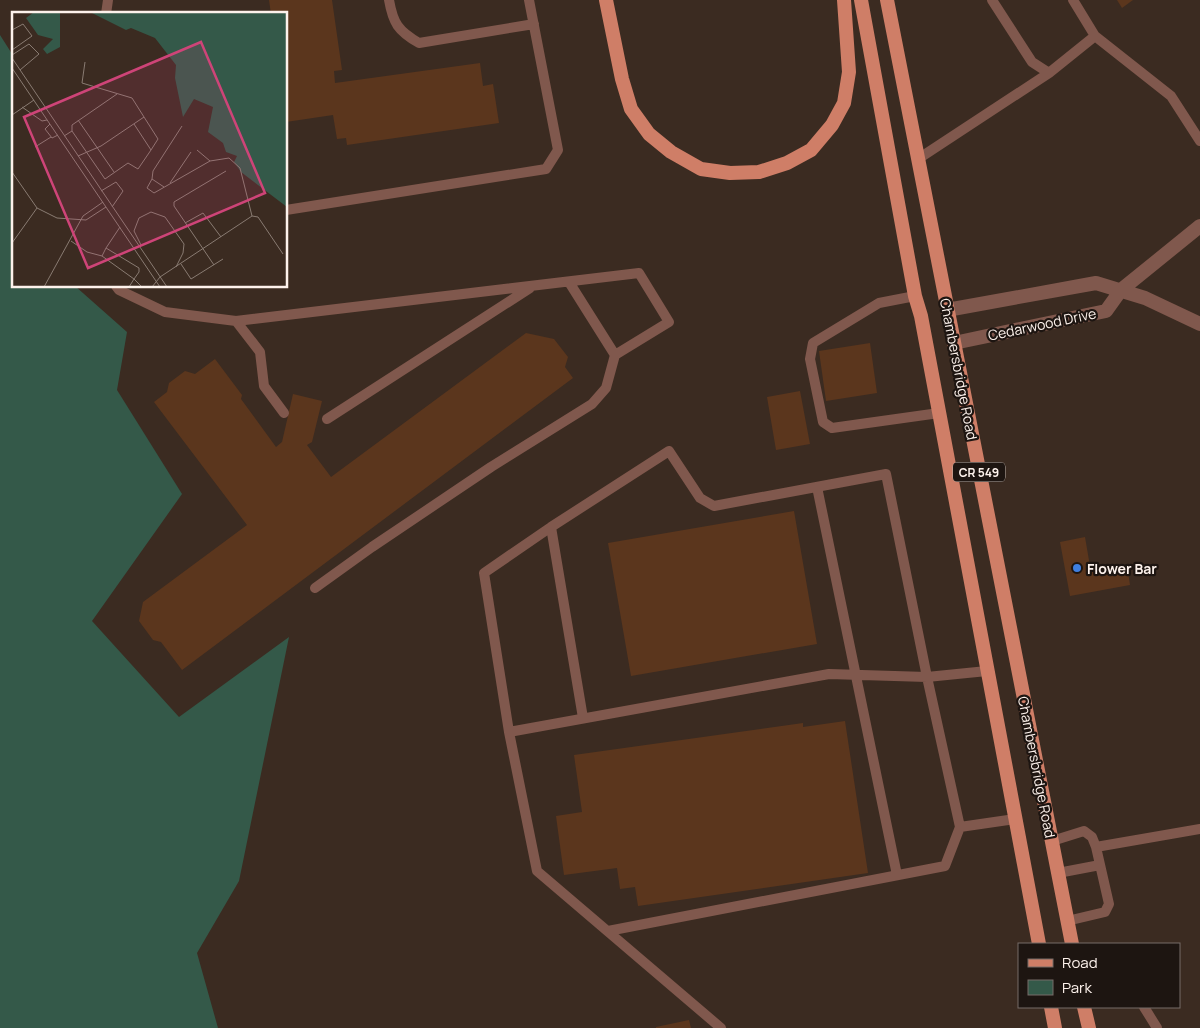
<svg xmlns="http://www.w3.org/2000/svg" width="1200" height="1028" viewBox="0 0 1200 1028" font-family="Manrope,sans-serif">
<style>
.green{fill:#345949}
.building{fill:#5b361d}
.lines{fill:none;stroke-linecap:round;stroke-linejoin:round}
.service{stroke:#80584d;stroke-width:10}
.minor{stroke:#80584d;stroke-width:14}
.primary{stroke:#cf7e67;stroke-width:14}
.shop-dot{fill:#3f7fe0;stroke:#1d1511;stroke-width:2}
.labels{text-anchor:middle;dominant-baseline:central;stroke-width:4.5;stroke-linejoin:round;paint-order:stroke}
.shield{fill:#1d1511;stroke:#bab0aa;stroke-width:1}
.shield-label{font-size:12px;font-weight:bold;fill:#fdf2ec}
.street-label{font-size:14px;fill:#fdf2ec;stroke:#1d1511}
.poi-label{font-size:14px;font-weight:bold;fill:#fdf2ec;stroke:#1d1511;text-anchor:start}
.inset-road{fill:none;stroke:#897b72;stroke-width:1}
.view{fill:#ce4478;fill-opacity:0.15;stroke:#ce4478;stroke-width:2.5}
.inset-edge{fill:none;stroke:#fdf2ec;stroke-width:2.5}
</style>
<rect width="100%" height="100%" fill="#3b2b21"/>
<path class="green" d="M0 35 14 57V286H75L127 332 117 390 182 494 92 621 179 717 289 637 239 881 197 953 218 1028H0Z"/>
<path class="building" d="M269 0H332L342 70 334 71 335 83 480 63 483 86 493 84 499 123 347 145 346 138 337 139 333 115 286 122V14H271Z
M1117 0H1133L1122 8Z
M526 333 554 339 568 357 565 367 573 378 182 670 161 642 153 640 139 621 143 602 247 525 154 402 167 392 169 383 185 371 195 374 215 359 242 395 241 399 276 447 282 442 293 394 322 401 312 442 307 445 331 477Z
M870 343 877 393 826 401 819 351Z
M800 391 810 444 776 450 767 397Z
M794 511 817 644 631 676 608 543Z
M1085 537 1091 572 1127 565 1130 585 1070 596 1060 542Z
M845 721 868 873 638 906 635 887 620 889 617 868 564 875 556 816 582 812 574 755 803 723V727Z
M689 1020 691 1028H656V1027Z"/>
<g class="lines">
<path class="service" d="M389 0C393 23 398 31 419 43L534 24
M992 0 1032 62 1049 73 1095 36 1073 0
M106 14 108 0
M1095 36 1171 96 1200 141
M918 159 1049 73
M286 210 546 169 558 150 529 0
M116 286 119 290 165 312 236 321 639 273 669 322 615 355 569 282
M915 296 879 303 813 343 810 359 823 422 832 428 939 413
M236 321 260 352 264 386 284 413
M327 419 530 288
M817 487 897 875
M315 588 372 547 491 467 592 404 606 388 615 355
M583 718 551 527 669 451 700 498 714 506 886 474 927 677 960 827
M509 732 484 573 551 527
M1052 841 1084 831 1092 837 1096 847 1109 904 1105 912 1067 921
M1096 847 1200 829
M1058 873 1100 865
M608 931 945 866 960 827 1015 819
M1144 1007 1157 1028
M721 1028 537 871 509 732 829 674 927 677 987 671"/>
<path class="minor" d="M947 310 1096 283 1145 298 1200 324
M954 343 1106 311 1121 290 1200 226"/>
<path class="primary" d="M606 0 622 79 631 109 649 134 671 152 701 169 730 173 759 172 787 163 811 150 832 125 844 103 849 72 844 0
M861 0 915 296 921 316 1039 944
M887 0 1072 944
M1051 1007 1055 1028
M1084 1007 1089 1028"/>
</g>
<circle class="shop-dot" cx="1077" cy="568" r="5"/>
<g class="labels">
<rect class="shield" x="953" y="462.5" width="52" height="19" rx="4"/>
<g class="shield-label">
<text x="979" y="472">CR 549</text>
</g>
<g class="street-label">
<text transform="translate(1042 324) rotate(-12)">Cedarwood Drive</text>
<text transform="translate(959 369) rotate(79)">Chambersbridge Road</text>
<text transform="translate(1037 767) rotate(79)">Chambersbridge Road</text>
</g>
<g class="poi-label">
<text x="1087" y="568">Flower Bar</text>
</g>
</g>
<g transform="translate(12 12)">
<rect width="275" height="275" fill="#3b2b21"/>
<path d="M22 0H48V35L35 42 31 37 41 27 26 23 14 6ZM78 0H275V195L229 160 222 150 225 144 214 140 211 131 196 120 201 95 182 87 171 105 163 66 164 53 143 26 119 16 114 18Z" fill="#345949"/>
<path class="inset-road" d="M0 18 11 12 20 24 0 38M0 43 17 32 27 42 8 58M0 46 155 275M0 56 148 275M10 95 30 109 35 108M0 103 22 88M132 105 146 127 139 138M66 108 102 160M38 112 33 117 40 126 46 123M60 119 93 167 116 151 126 157 139 138 122 112M52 124 60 119V113L105 82M23 135 39 125M185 138 198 149M66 144 89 134 132 105 120 86 70 71 73 50M0 160 25 196 45 206 74 208 94 195M140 167 141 159 170 114M158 171 179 140M152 175 140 167 135 176 142 181 198 149 217 146 228 156 240 204M89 179 104 170 111 179 100 195M173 211 191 201 209 225M59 229 75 240 90 244M0 231 25 196M129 233 122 219 127 206 139 200 153 205 172 232 171 241 164 255M94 236 108 215M169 252 179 267 211 247M202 253 162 194V190L214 159M32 275 71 204 91 190M117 275 122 267 127 260V256L94 236 90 244 122 267 130 275M140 275 148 265 240 204 246 205 271 242"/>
<path class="view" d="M189 30 253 181 76 256 12 105Z"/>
<rect width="275" height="275" class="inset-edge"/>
</g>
<rect x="1018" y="943" width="162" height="65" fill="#1d1511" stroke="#776d69"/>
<rect x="1028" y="959" width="25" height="8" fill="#cf7e67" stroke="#776d69"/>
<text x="1062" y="968" font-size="15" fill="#fdf2ec">Road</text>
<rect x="1028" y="980" width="25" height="15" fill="#345949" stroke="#776d69"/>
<text x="1062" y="993" font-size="15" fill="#fdf2ec">Park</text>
</svg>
